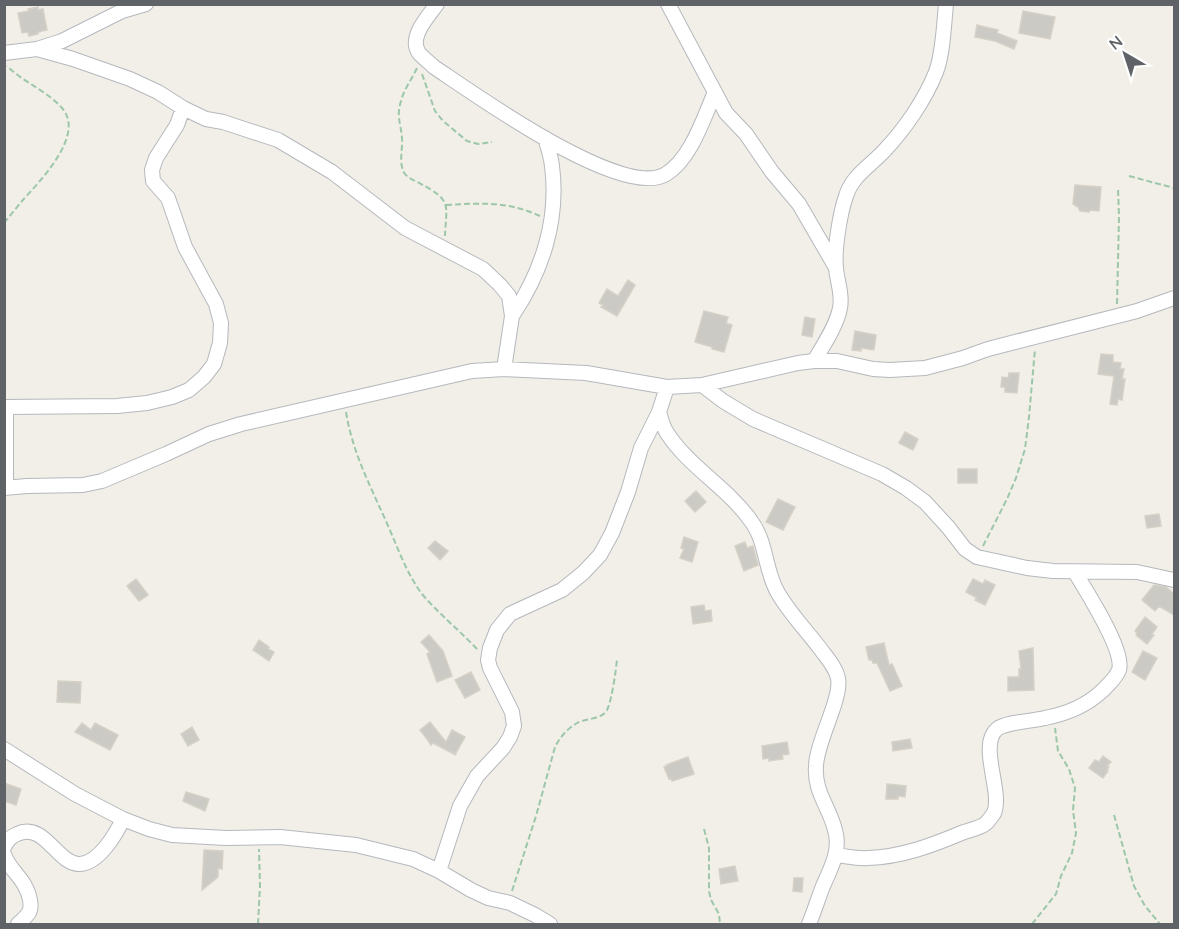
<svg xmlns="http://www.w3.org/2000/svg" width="1179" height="929" viewBox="0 0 1179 929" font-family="Quicksand,sans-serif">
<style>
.building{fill:#cccac5;stroke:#d6d1c6;stroke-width:1.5}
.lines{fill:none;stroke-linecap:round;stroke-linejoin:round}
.street-casing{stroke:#b5b8bc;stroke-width:16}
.path{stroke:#9cc7a9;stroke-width:2;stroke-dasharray:6 3;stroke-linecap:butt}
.street{stroke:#fff;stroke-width:14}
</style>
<rect width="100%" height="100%" fill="#f1efe8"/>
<path class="building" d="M38 7V10L43 9 47 30 38 32V34L29 36 28 32 22 33 18 13 29 11 28 9Z
M1023 11 1055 17 1050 39 1019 33Z
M977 25 998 30 997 33 1017 41 1014 49 995 41 975 37Z
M1075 185 1101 187 1099 211 1090 210 1089 212 1080 211 1078 207 1073 204Z
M628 280 635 285 617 316 601 307 603 305 599 303 607 289 618 296Z
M704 311 728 317 726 323 732 325 724 352 712 349V347L695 342Z
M805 317 815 319 812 337 802 335Z
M855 331 876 335 874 350 861 348V351L852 350Z
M1101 354 1113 355V362L1121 363 1120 369H1124L1122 379H1125L1122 400 1118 399 1117 405 1110 404 1114 376 1098 374Z
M1009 373H1019L1017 393 1005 392V387H1001L1002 377 1008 378Z
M905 432 918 439 913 450 899 443Z
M958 469H977V483H958Z
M696 491 706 502 695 512 685 501Z
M778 499 795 507 783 530 766 522Z
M1159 514 1161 526 1147 528 1145 516Z
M684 537 698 542 692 562 680 558 684 549 681 548Z
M435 541 448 551 440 560 428 548Z
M745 542 747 548 753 546 758 565 744 571 735 546Z
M136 579 148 595 139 601 127 586Z
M973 579 983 584 985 580 995 585 985 605 975 600 977 598 966 592Z
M1154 585 1166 587 1174 594V615L1159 606 1155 611 1142 600Z
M704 605 705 611 711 610 712 621 693 624 691 607Z
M1145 617 1157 627 1152 634 1154 635 1147 644 1136 635 1137 633 1135 631Z
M429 635 443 651 452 676 437 682 427 654 430 652 421 642Z
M259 640 269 647 268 649 274 652 269 661 253 650Z
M884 643 889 665 892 664 902 686 890 691 877 663H873L872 660H869L866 647Z
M1033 648 1034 690 1008 691V677H1019V669H1021L1019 651Z
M1143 651 1157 658 1145 680 1132 672Z
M471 672 480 690 465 698 455 680Z
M58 681 81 682 80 703 57 702Z
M430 722 446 742 452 730 465 737 456 753 453 751 456 755 433 743 431 745 427 739 420 730Z
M82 723 91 730 95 723 118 735 110 750 75 732Z
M192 727 199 740 188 746 181 734Z
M910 739 912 748 893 751 892 742Z
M787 742 789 754 782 755 783 759 769 761V758L763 759 762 746Z
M1103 756 1111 762 1107 766 1109 767 1107 770 1108 771 1103 778 1089 768 1095 760 1099 762Z
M688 757 694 774 672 781 671 778 669 779 664 767 667 766 666 765Z
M4 783 21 789 16 805 4 801Z
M887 784 906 786 905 797 898 796V799H886Z
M186 792 209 799 205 811 183 801Z
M204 850 223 851 222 869 218 868V877L202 890Z
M735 866 738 881 721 884 719 869Z
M794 878H803L802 892 793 891Z"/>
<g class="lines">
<defs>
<path id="street" d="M437 4C428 17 408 37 419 53 423 58 429 62 434 67 473 93 623 201 666 174 691 159 704 117 715 92
M668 4 726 113 746 134 772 172 799 204 835 266
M37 49 73 59 130 79 158 92 183 108 206 119 223 122 278 140 332 172 405 228 483 269 500 285 509 296 512 316 504 369
M4 53 37 49 62 41 122 11 146 4
M512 316C542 272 559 220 552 166 551 157 548 147 545 138
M814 361C823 346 837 325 840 308 843 295 837 281 836 268 834 250 840 213 846 196 852 176 870 166 884 151 904 130 925 100 936 72 943 54 944 24 946 4
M702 385 723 401 753 419 882 474 906 488 925 502 948 527 965 549 977 557 1027 568 1053 571 1137 572 1174 580
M4 407 117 406 147 403 172 397 189 390 204 377 214 364 220 343 221 323 216 304 185 247 168 198 153 181 152 170 156 158 177 125 183 108
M659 412C661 419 663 427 667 433 689 467 728 488 751 521 767 542 765 572 778 593 790 614 808 632 822 651 828 659 836 668 838 678 842 699 817 740 816 766 814 792 829 806 835 830 841 850 831 868 823 886 818 899 814 912 809 924
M4 488 27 486 83 485 102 481 166 454 209 434 241 424 472 371 504 369 586 373 667 387 702 385 798 363 814 361H837L873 369 890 370 925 368 963 358 988 349 1137 311 1174 298
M6 488V407
M4 749 75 794 123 819 149 829 172 835 226 838 280 837 356 845 413 859 439 871 471 890 488 898 510 903 535 915 550 924
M4 847C8 840 10 837 17 834 45 821 57 865 80 864 99 863 116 834 123 819
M4 854C9 871 26 878 30 900 31 905 31 910 28 914 25 918 21 921 18 924
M836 855C846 856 857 859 868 858 902 857 933 845 964 832 970 830 980 828 985 824 988 822 992 816 994 813 1003 792 978 745 997 729 1006 722 1033 721 1045 718 1066 714 1086 706 1102 691 1108 685 1116 678 1119 670 1125 650 1086 591 1075 572
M439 871 460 806 477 776 503 748 510 737 514 726 512 712 490 668 488 660 490 648 497 630 510 614 562 590 583 573 600 555 612 533 628 492 641 448 659 412 667 387"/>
</defs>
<use href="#street" class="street-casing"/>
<path class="path" d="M417 68C412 79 404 89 401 101 396 116 401 124 402 138 403 149 398 164 405 174 409 179 416 181 421 184 453 201 446 205 445 236
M422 74 435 111 443 121 467 141 478 144 492 142
M1129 176 1174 188
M446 205C482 203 507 201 540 216
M4 223C10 216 16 208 22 201 39 182 86 135 62 108 47 91 23 82 7 66
M1117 304 1119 217 1118 188
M346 412C353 455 372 489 389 528 399 551 407 574 422 594 439 614 459 630 477 649
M983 546 1007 499 1016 478 1025 449 1029 417 1035 349
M1114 815 1134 886 1145 906 1160 924
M704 829 709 848V891L711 900 719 914 720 924
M512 891 536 816 555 747C560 737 567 729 577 723 586 718 601 720 607 710 612 700 616 670 617 659
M258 924 260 886 259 849
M1032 924 1056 894 1061 876 1072 853 1076 833 1073 810 1075 788 1069 769 1058 751 1055 728"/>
<use href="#street" class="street"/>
</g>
<rect width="1179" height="929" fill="none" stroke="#5f6368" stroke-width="12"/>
<g transform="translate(1125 54) rotate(321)" stroke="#ffffff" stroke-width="4.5" paint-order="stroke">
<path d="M0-4.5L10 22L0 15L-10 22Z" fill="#5f6368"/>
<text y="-9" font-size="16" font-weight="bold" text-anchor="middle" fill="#5f6368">N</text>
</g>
</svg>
